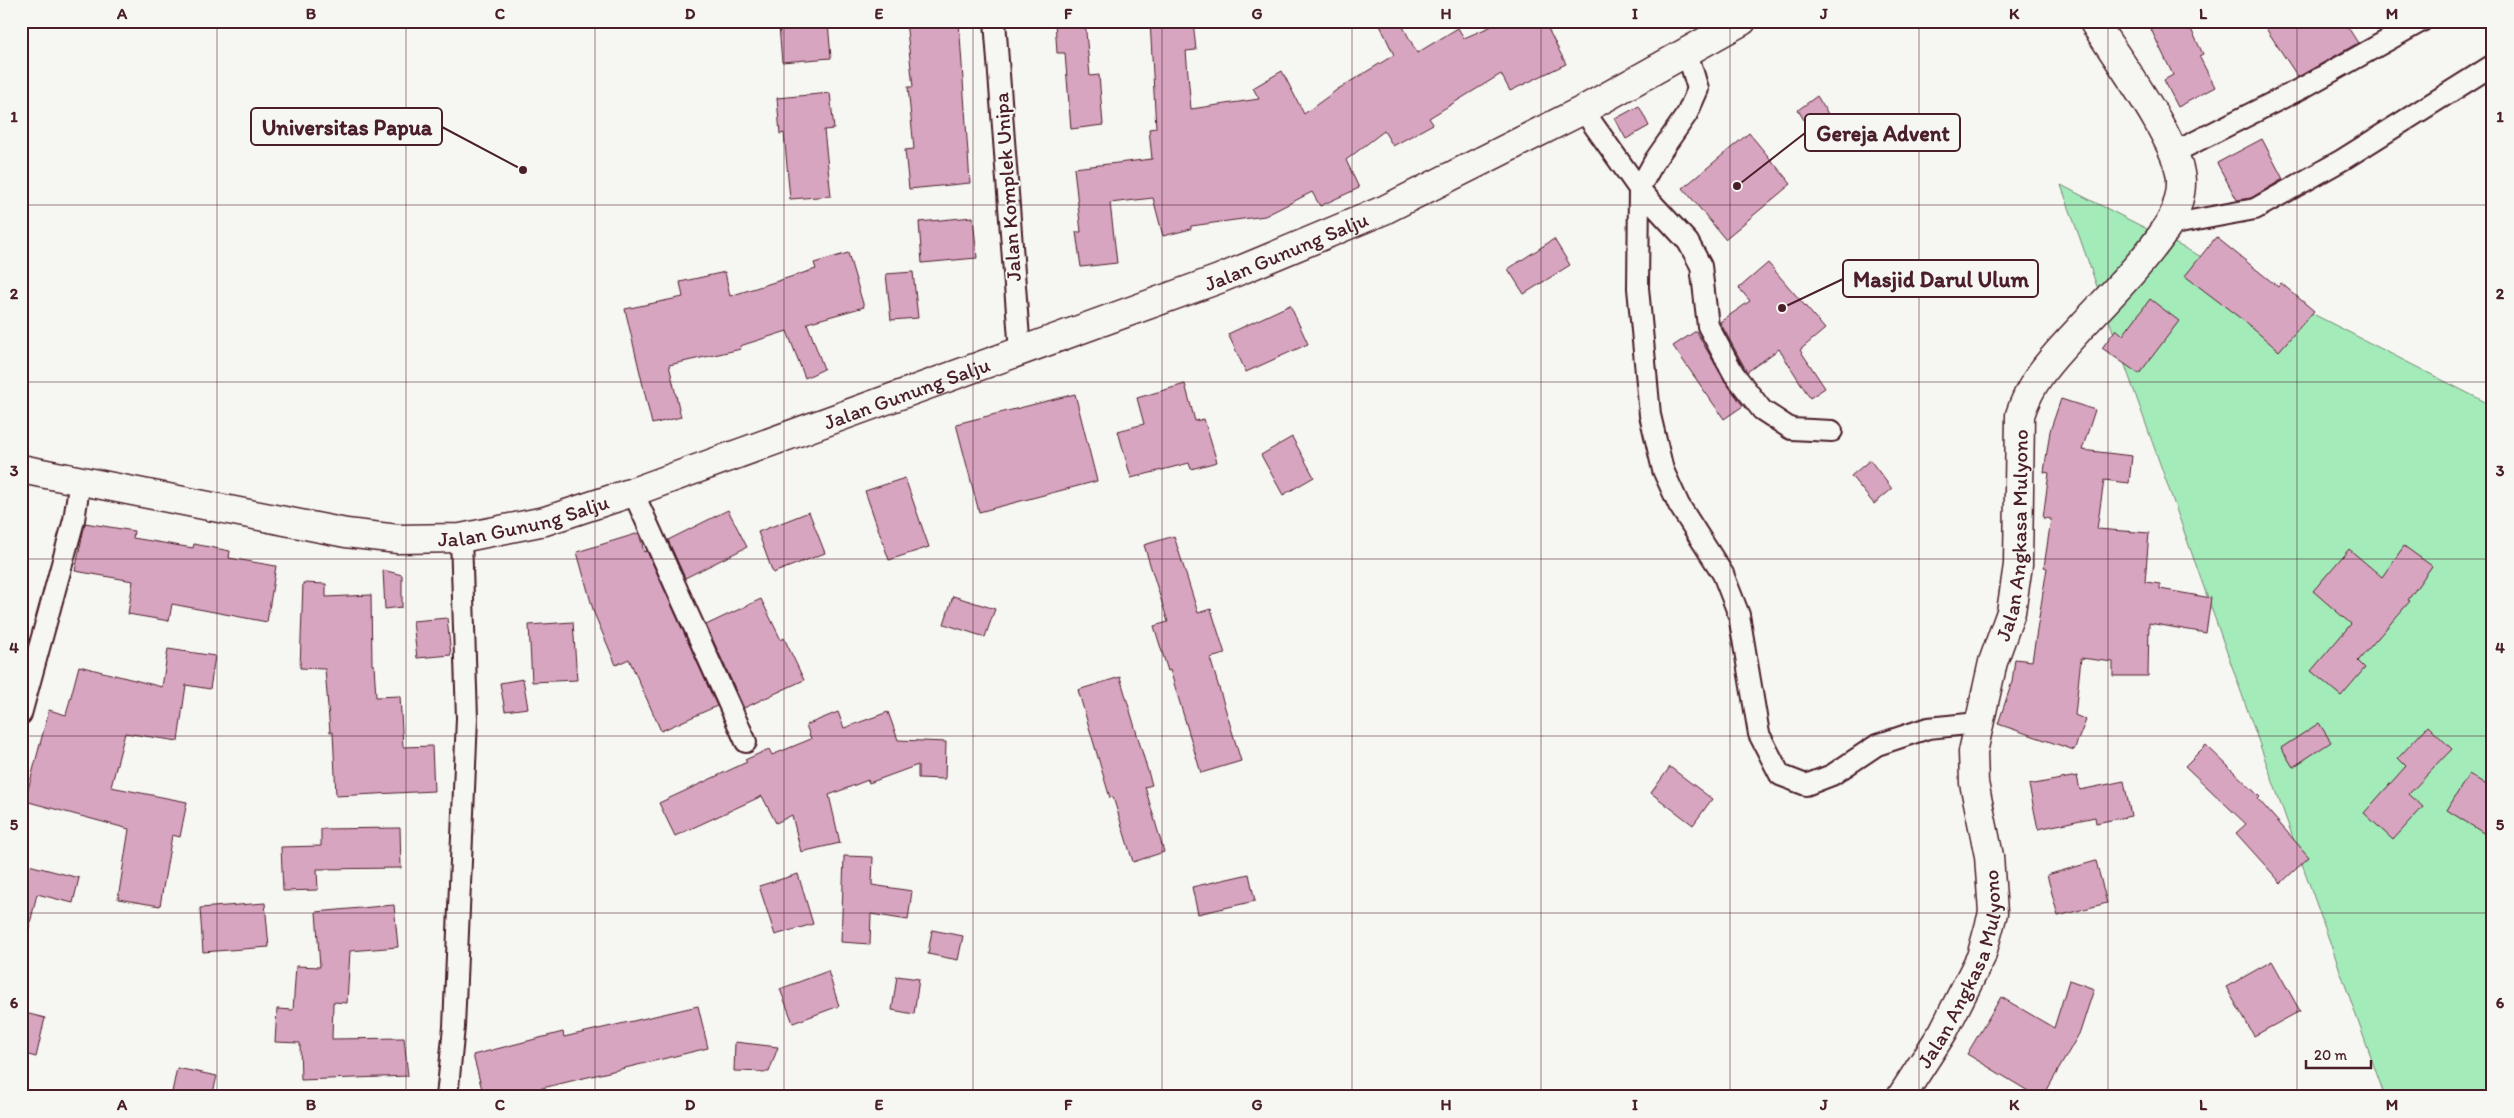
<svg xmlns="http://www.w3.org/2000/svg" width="2514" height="1118" viewBox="0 0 2514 1118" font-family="Itim,sans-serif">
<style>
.green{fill:#a3ecba;stroke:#768672}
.building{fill:#d8a5c0;stroke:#4a1f2b}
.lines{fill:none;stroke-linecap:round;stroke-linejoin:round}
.street-casing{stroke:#4a1f2b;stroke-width:24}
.secondary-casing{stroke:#4a1f2b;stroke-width:31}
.primary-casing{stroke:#4a1f2b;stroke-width:31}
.street{stroke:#f6f6f2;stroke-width:20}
.secondary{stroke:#f6f6f2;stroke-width:28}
.primary{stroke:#f6f6f2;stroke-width:28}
.grid{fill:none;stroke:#4a1f2b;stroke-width:1;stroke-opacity:0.55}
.labels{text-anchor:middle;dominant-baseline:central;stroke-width:4;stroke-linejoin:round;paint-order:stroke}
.street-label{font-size:21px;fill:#4a1f2b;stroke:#f6f6f2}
.leader{fill:none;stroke:#4a1f2b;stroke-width:2}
.callout-dot{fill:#4a1f2b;stroke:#f6f6f2;stroke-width:2}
.callout{fill:#f6f6f2;stroke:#4a1f2b;stroke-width:2}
.callout-label{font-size:22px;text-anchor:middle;font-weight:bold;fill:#4a1f2b}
.neatline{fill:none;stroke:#4a1f2b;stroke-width:2}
.grid-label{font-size:16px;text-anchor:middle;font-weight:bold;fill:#4a1f2b}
</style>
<rect width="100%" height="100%" fill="#f6f6f2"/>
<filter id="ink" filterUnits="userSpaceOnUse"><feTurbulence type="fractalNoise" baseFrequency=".02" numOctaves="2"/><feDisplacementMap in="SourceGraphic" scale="10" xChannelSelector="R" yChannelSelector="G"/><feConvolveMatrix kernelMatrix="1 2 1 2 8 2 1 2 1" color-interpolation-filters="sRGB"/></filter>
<g filter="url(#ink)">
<path class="green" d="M2061 185 2493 406V1097H2385Z"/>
<path class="building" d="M906 21H959L970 183 909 189 905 150 914 149 908 87H913Z
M1055 21H1085L1090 76 1099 75 1103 125 1071 129 1065 53H1057Z
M1150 21H1193L1196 50 1186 51 1191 109 1259 99 1253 88 1282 71 1304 114 1338 89 1394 55 1378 21H1400L1417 53 1458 28 1464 38 1504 21H1544L1566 64 1510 91 1501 74 1429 118 1433 124 1393 146 1384 131 1346 160 1359 188 1320 206 1312 192 1265 216 1191 226V229L1163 236 1153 198 1110 203 1117 263 1081 267 1076 232H1081L1074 168 1152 159 1149 129 1156 128Z
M2147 21H2187L2203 54 2199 56 2215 87 2178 107 2164 80 2173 75Z
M2261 21H2344L2358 43 2298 77Z
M828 22 831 58 782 62 779 26Z
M830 93 834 129 824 130 831 196 790 199 784 133 780 134 777 98Z
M1817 96 1833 122 1813 135 1798 110Z
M1639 106 1649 126 1626 139 1615 119Z
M1749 133 1791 184 1725 239 1683 188Z
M2262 139 2283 179 2251 198 2237 200 2217 163Z
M973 217 977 258 922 263 919 222Z
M2216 237 2278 287 2281 283 2314 311 2279 351 2244 321 2185 276Z
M1554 239 1570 265 1524 294 1508 269Z
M848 253 864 307 807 323 824 369 805 378 787 331 740 346 741 349 669 365 681 417 652 424 625 309 683 297 680 282 725 272 730 296 816 269 814 263Z
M1768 263 1825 329 1800 350 1825 388 1810 398 1779 349 1747 372 1720 322 1750 301 1739 288Z
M913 272 918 318 891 320 886 274Z
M2150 299 2179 321 2139 374 2102 348 2116 329 2123 335Z
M1290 305 1308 344 1246 372 1228 334Z
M1696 331 1724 380 1743 406 1724 419 1673 346Z
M1185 384 1195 421 1204 419 1217 462 1191 469 1189 463 1131 478 1118 431 1144 424 1137 398Z
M1075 394 1097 481 979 512 956 424Z
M2061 399 2095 410 2082 450 2132 456 2129 483 2104 480 2097 529 2149 533 2145 582 2160 584V589L2211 598 2206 633 2149 623 2148 676H2113V662L2081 658 2075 715 2086 720 2074 750 1998 724 2012 682 2015 659 2032 661 2047 568 2044 567 2051 519 2043 518 2049 473 2044 472 2050 431Z
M1292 437 1314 477 1283 495 1261 455Z
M1870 460 1892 489 1874 504 1851 476Z
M905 478 929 547 889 560 865 491Z
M728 510 747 547 685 578 668 540Z
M809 512 825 553 773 573 758 532Z
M85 523 134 531 133 538 193 548 194 544 230 551 229 558 276 566 267 622 172 604 169 621 128 614 133 581 75 571Z
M639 533 644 552 647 551 717 706 661 731 629 659 616 665 594 613 577 552Z
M1174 536 1198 613 1211 609 1225 654 1210 658 1241 761 1201 773 1170 670 1168 671 1154 626 1168 622 1144 545Z
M2404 546 2432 566 2408 600 2410 601 2358 661 2365 668 2341 696 2311 671 2351 624 2313 591 2349 549 2382 577Z
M383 570 402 575V607L385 609Z
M303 583 326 584V597L371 595 372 665H374L376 697 400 696 403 747 432 746 434 791 336 796 333 732H330L325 669 300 668Z
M953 596 995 609 985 637 944 624Z
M761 599 781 640 784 638 804 680 744 708 706 625Z
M447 618 451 655 417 658 413 621Z
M573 622 577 680 532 682 529 625Z
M168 649 215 656 210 689 186 685 178 741 125 733 111 787 187 802 180 837 172 835 160 906 118 899 129 829 25 801 49 710 66 715 79 666 162 687Z
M1120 677 1152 785 1145 787 1164 852 1133 862 1113 797 1110 798 1078 690Z
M523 679 528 708 505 711 500 683Z
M838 712 844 728 888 712 898 740 946 742 945 779 918 778V765L869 783 868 780 829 795 840 843 801 852 792 815 776 823 762 796 675 836 659 803 747 762 745 760 769 749 772 755 811 739 806 725Z
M2319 723 2331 742 2293 767 2281 748Z
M2428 726 2452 749 2409 794 2423 807 2393 840 2364 813 2406 766 2398 758Z
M2206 745 2260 797 2258 799 2309 857 2281 883 2236 833 2246 824 2185 766Z
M1670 767 1712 799 1693 825 1651 793Z
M2469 774 2493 789V839L2447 810Z
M2077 776 2080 790 2124 781 2131 816 2096 823 2095 817 2038 829 2029 785Z
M400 828 401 868 317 869 318 890 283 891 281 847 321 846V829Z
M844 856 873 857 872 885 912 891 908 920 871 914 870 944 841 942Z
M2096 861 2107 903 2058 916 2047 875Z
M21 863 79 878 73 903 37 894 28 932 21 931Z
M798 874 813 924 775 935 759 886Z
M1249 874 1255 901 1198 914 1192 887Z
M265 903 269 947 203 952 200 908Z
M394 905 398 947 350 951 347 1003 333 1002 332 1039 404 1038 408 1076 301 1080 300 1043 275 1042 277 1009 293 1010 296 966 320 967 316 912Z
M932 930 963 936 958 960 928 954Z
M2272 961 2300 1011 2254 1036 2226 987Z
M828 971 839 1006 793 1023 780 989Z
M897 976 919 979 914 1014 892 1010Z
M2069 980 2094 989 2080 1032 2043 1097H2038L1967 1054 2001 997 2054 1028Z
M698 1006 708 1048 505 1097H484L473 1055 563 1032 564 1037Z
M21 1012 45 1018 36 1057 21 1053Z
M735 1042 778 1047 769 1072 734 1071Z
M177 1068 217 1076 212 1097H171Z"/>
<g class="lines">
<defs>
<path id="street" d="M995 21 1020 352
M1687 52 1698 89 1687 114 1655 160 1639 189 1688 242 1701 266 1708 326 1734 374 1762 410 1791 429 1832 431
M1583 110 1639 189 1638 288 1650 415 1663 470 1679 505 1723 574 1739 615 1759 734 1780 775 1806 785 1832 775 1877 745 1928 728 1978 723
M2173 153 2304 87 2422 21
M2169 225 2255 209 2342 160 2493 65
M633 492 746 742
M21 714 74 520 80 480
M447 1097 454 1027 467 718 461 538"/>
<g id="secondary">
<path id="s1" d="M1901 1097 1943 1032 1981 957 1993 913 1989 856 1974 783 1973 752 1993 662 2011 612 2018 565 2020 415C2032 377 2055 356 2082 326 2109 297 2146 260 2168 226 2175 215 2181 196 2181 183 2183 147 2114 54 2093 21"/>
</g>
<g id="primary">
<path id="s2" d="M21 469 346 533 398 539 461 538 545 521 633 492 1219 279 1384 210 1583 110 1742 21"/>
</g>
</defs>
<use href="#street" class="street-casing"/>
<use href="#secondary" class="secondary-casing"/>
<use href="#primary" class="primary-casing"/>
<use href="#street" class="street"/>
<use href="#secondary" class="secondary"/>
<use href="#primary" class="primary"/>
</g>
</g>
<path class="grid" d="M217 21V1097M406 21V1097M595 21V1097M784 21V1097M973 21V1097M1162 21V1097M1352 21V1097M1541 21V1097M1730 21V1097M1919 21V1097M2108 21V1097M2297 21V1097M21 205H2493M21 382H2493M21 559H2493M21 736H2493M21 913H2493"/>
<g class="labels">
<g class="street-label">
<text transform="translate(1007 187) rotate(-94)">Jalan Komplek Unipa</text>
<text stroke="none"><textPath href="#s2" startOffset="1321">Jalan Gunung Salju</textPath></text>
<text stroke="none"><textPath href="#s2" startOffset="916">Jalan Gunung Salju</textPath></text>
<text stroke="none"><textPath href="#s2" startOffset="511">Jalan Gunung Salju</textPath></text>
<text stroke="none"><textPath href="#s1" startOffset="592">Jalan Angkasa Mulyono</textPath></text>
<text stroke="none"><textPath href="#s1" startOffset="144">Jalan Angkasa Mulyono</textPath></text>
</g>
</g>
<path class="leader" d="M523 170L442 127M1737 186L1805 133M1782 308L1843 279"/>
<g class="callout-dot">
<circle cx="523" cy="170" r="5"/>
<circle cx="1737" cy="186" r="5"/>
<circle cx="1782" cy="308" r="5"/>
</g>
<g class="callout">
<rect x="251" y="108" width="191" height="37" rx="5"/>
<rect x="1805" y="114" width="155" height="37" rx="5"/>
<rect x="1843" y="260" width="195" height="37" rx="5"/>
</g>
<g class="callout-label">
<text x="347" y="135">Universitas Papua</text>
<text x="1883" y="141">Gereja Advent</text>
<text x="1941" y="287">Masjid Darul Ulum</text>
</g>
<rect width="2514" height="1118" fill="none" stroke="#f6f6f2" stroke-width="55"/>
<path d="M2306 1060v8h65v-8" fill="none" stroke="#4a1f2b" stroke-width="2.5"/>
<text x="2314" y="1060" font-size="15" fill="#4a1f2b" stroke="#f6f6f2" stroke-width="4" paint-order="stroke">20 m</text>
<rect x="28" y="28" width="2458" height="1062" class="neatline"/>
<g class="grid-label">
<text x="122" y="19">A</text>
<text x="311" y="19">B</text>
<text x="500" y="19">C</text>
<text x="690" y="19">D</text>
<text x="879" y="19">E</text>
<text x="1068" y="19">F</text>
<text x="1257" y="19">G</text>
<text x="1446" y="19">H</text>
<text x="1635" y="19">I</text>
<text x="1824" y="19">J</text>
<text x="2014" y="19">K</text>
<text x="2203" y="19">L</text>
<text x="2392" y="19">M</text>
<text x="14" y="122">1</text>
<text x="2500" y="122">1</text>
<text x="14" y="299">2</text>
<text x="2500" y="299">2</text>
<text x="14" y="476">3</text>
<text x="2500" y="476">3</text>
<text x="14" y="653">4</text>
<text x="2500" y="653">4</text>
<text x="14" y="830">5</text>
<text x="2500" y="830">5</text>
<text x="14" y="1008">6</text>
<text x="2500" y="1008">6</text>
<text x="122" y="1110">A</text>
<text x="311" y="1110">B</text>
<text x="500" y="1110">C</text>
<text x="690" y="1110">D</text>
<text x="879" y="1110">E</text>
<text x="1068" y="1110">F</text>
<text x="1257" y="1110">G</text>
<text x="1446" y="1110">H</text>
<text x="1635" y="1110">I</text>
<text x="1824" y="1110">J</text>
<text x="2014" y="1110">K</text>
<text x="2203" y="1110">L</text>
<text x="2392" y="1110">M</text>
</g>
</svg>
